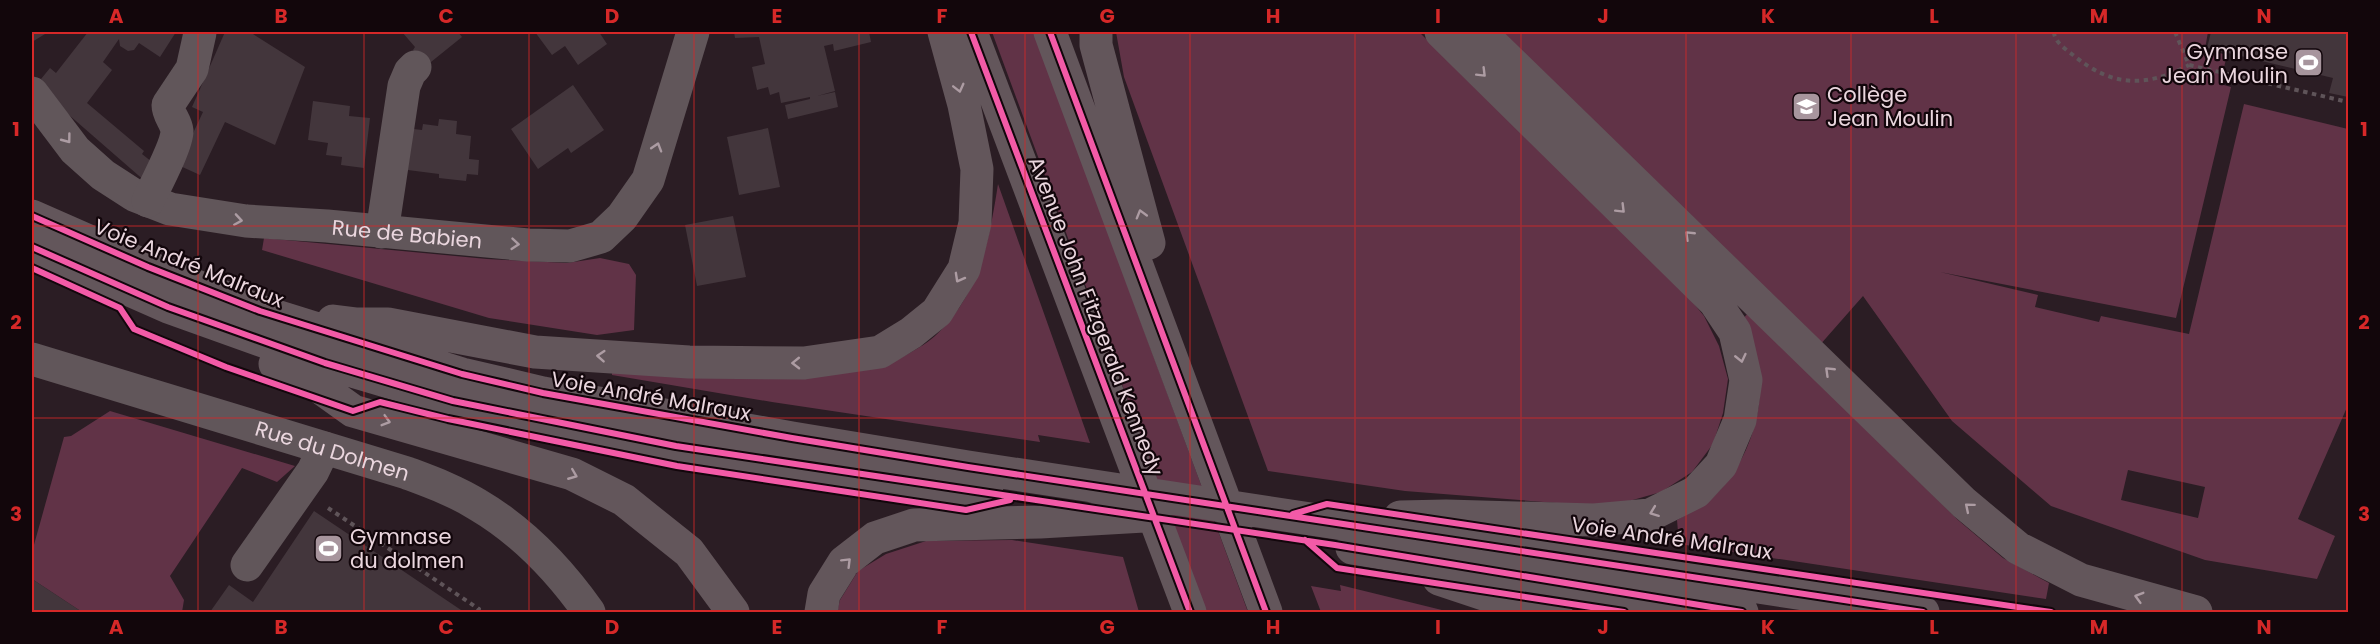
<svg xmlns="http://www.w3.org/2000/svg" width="2380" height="644" viewBox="0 0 2380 644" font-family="Poppins,sans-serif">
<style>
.green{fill:#613347;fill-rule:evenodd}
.building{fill:#43363c}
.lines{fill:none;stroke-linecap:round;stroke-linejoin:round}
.path{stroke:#5f5459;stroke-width:4;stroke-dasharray:4.5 4.5;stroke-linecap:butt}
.minor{stroke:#61565a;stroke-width:33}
.major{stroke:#63565b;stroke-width:33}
.cycleway-casing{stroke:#12060b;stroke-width:10}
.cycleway{stroke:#f35aa7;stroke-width:6}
.oneway{stroke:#ad9ca3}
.oneway2{stroke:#ac9ca3}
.grid{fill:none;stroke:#d62828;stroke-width:1.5;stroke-opacity:0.55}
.labels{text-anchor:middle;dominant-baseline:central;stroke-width:4.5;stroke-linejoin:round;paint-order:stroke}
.poi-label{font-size:21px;fill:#ead6de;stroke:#12060b;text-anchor:start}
.street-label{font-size:21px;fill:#ead6de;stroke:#12060b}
.neatline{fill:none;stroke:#d62828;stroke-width:2}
.grid-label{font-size:20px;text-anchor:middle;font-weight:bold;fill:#d62828}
</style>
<rect width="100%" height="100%" fill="#2b1d24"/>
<path class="green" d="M992 32H1034L1248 612H1206Z
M1116 32H1419L1686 294 1704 316 1719 346 1728 379 1723 413 1713 444 1692 472 1661 492 1608 507 1405 491 1268 471 1124 77Z
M1496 32H2208L2205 49 2227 55 2220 84 2231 87 2176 318 1940 272 2038 295 2035 307 2099 322 2101 316 2189 334 2244 104 2348 129V405L2298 519 2335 536 2317 579 2205 560 2051 506 1952 421 1863 296 1819 346ZM2128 470 2205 487 2198 518 2121 500Z
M998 184 1090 443 1038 435 1040 442 772 402 612 375V371L899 359C911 352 925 345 935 336 979 295 989 242 998 184Z
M264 238 487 259 567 263 600 258 629 264 636 275 634 330 597 335 489 318 262 250Z
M1748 313 1958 520 2003 558 2049 583 2046 599 1679 544 1677 520C1688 513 1699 507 1709 500 1743 474 1765 415 1759 373 1756 355 1747 337 1742 320Z
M110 411 295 466 277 482 242 468 170 576 184 600 182 612H82L32 579V552L64 437 71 436Z
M1012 540 1123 557 1139 612H837L840 600 858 571 886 554 926 541Z
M1340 585 1450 612H1321L1311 586 1341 591Z"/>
<path class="building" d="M32 32H43L45 34 32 42Z
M88 32H176L160 57 139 43 134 50 128 51 120 46 119 39 103 62 112 70 87 103 144 151 142 154 152 162 146 182 61 108 41 79 50 68 56 73Z
M225 32H254L253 34 305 67 275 145 225 122 200 175 178 165 203 112 192 107Z
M402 32H458L462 37 426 66 413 50 415 47Z
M535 32H599L607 44 578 65 565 46 552 55Z
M734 32H869L871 42 834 51 833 44 824 46 835 91 817 96 835 92 838 107 788 119 785 105 810 99V97L781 103 779 92 770 95 768 87 757 90 752 67 765 64 759 37 735 38Z
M2211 32H2348V97L2329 93 2333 78 2207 48Z
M573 85 604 130 571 153 568 148 538 169 511 129Z
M313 101 350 106 349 116 370 118 364 168 341 165 342 157 326 155 328 143 308 140Z
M439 119 457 121 456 134 471 136 469 159 479 160 478 175 467 174 466 181 439 178V174L400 169 405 128 422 130 423 124 438 126Z
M768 128 780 187 739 195 727 137Z
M733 216 746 277 697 286 685 225Z
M314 511 464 612H210L229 585 253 602Z
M32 579 82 612H32Z"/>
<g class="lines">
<path class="path" d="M2054 32C2054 41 2065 49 2073 55 2112 87 2145 88 2189 65
M2120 32H2122
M2175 32 2189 65 2348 102
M328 508 479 609 477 612"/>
<g class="minor">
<path id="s1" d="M32 93 75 150 103 175 134 195 170 209 246 221 327 226 528 245 570 246 601 237 622 217 648 180 693 32"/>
<path d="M148 201C155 186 177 145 177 131 176 121 168 115 168 105L192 69 200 33"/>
<path d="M382 232 404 86 410 72 415 67"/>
<path id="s2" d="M32 359 407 473C431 482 456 491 478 505 522 531 560 571 589 612"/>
<path d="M247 565 313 471 324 448"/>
</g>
<path class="major" d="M971 32 1190 612
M1050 32 1266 612
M1096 32V45L1149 243
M1480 32 1964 503 2018 548 2081 580 2196 612
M32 216 148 267 260 311 462 374 543 393 792 438 968 467 1923 612
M32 247 168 307 325 363 453 401 676 446 987 493
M333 321 357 324H388L535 352 689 362 804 363 880 352 911 333 937 312 964 269 975 223 977 169 964 105 944 32
M275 364 307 378 353 411 572 474 624 500 689 552 733 612
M1400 517 1446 516 1594 520 1650 515 1696 492 1721 465 1740 420 1746 380 1735 332 1715 302 1441 32
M1352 548 1742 612
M1439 579 1487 595 1556 612
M821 612 824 594 844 562 875 538 914 525 1040 522 1144 516"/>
<defs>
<path id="cycleway" d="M971 32 1190 612
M1050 32 1266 612
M32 216 148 267 260 311 462 374 543 393 792 438 968 467 1923 612
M32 247 168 307 325 363 453 401 676 446 1335 545 1742 612
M32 268 120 308 134 329 226 367 353 411 380 402 448 419 677 466 966 510 1010 500
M1293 514 1327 504 2051 612
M1305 540 1337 568 1624 612"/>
</defs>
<use href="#cycleway" class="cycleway-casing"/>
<use href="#cycleway" class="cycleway"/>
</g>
<defs><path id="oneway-chevron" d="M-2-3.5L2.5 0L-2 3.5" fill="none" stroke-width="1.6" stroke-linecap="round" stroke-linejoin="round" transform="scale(1.5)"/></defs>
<g class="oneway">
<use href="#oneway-chevron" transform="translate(1482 73) rotate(45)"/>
<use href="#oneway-chevron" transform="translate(959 88) rotate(76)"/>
<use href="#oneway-chevron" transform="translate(1621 209) rotate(45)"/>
<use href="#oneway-chevron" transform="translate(1141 214) rotate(-106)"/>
<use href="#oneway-chevron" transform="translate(1689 235) rotate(-136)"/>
<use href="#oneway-chevron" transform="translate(959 278) rotate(119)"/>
<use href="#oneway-chevron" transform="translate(601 356) rotate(-176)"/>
<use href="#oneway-chevron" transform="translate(1741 358) rotate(77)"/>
<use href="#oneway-chevron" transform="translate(796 363) rotate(179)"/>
<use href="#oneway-chevron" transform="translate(1829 371) rotate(-136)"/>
<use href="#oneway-chevron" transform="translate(386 421) rotate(16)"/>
<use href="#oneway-chevron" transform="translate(573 475) rotate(22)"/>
<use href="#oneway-chevron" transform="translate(1969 507) rotate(-140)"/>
<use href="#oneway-chevron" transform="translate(1654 512) rotate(159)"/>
<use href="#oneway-chevron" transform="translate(847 562) rotate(-45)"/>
<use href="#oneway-chevron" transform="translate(2139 597) rotate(-164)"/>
</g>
<g class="oneway2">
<use href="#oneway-chevron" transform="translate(67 139) rotate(53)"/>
<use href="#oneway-chevron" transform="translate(657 147) rotate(-73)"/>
<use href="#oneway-chevron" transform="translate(238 220) rotate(9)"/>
<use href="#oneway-chevron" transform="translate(515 244) rotate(5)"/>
</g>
<path class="grid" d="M198 32V612M364 32V612M529 32V612M694 32V612M859 32V612M1025 32V612M1190 32V612M1355 32V612M1521 32V612M1686 32V612M1851 32V612M2016 32V612M2182 32V612M32 226H2348M32 418H2348"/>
<defs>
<symbol id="stadium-square" viewBox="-11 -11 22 22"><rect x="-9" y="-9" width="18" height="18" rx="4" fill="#a7959d" stroke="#12060b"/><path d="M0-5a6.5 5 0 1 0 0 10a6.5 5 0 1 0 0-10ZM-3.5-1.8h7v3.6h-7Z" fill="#fff"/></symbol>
<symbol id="school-square" viewBox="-11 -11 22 22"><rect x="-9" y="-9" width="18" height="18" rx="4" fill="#a7959d" stroke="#12060b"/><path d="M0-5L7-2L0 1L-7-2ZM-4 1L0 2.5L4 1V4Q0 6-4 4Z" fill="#fff"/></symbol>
</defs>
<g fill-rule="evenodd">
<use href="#stadium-square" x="2292" y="46" width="33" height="33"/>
<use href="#school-square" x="1790" y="90" width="33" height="33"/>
<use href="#stadium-square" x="312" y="532" width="33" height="33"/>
</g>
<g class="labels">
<g class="poi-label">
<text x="2288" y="51" text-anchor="end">Gymnase<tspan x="2288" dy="24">Jean Moulin</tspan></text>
<text x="1827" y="94">Collège<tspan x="1827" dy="24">Jean Moulin</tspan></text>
<text x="350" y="536">Gymnase<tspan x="350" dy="24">du dolmen</tspan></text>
</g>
<g class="street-label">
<text stroke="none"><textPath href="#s1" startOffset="423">Rue de Babien</textPath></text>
<text transform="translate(189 263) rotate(22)">Voie André Malraux</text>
<text transform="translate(1096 316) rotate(69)">Avenue John Fitzgerald Kennedy</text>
<text transform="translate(651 396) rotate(10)">Voie André Malraux</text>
<text stroke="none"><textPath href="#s2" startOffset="314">Rue du Dolmen</textPath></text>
<text transform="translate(1672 538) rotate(8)">Voie André Malraux</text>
</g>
</g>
<rect width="2380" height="644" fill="none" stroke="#12060b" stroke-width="66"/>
<rect x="33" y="33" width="2314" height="578" class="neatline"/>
<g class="grid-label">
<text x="116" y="23">A</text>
<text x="281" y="23">B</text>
<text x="446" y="23">C</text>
<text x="612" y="23">D</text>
<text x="777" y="23">E</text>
<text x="942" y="23">F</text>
<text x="1107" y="23">G</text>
<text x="1273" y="23">H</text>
<text x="1438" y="23">I</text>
<text x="1603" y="23">J</text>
<text x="1768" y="23">K</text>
<text x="1934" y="23">L</text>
<text x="2099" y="23">M</text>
<text x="2264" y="23">N</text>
<text x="16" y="136">1</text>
<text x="2364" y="136">1</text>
<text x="16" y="329">2</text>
<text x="2364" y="329">2</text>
<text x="16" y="521">3</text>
<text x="2364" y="521">3</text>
<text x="116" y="634">A</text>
<text x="281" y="634">B</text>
<text x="446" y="634">C</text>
<text x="612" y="634">D</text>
<text x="777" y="634">E</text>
<text x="942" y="634">F</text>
<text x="1107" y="634">G</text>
<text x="1273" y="634">H</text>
<text x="1438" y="634">I</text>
<text x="1603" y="634">J</text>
<text x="1768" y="634">K</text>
<text x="1934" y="634">L</text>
<text x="2099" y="634">M</text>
<text x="2264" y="634">N</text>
</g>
</svg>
